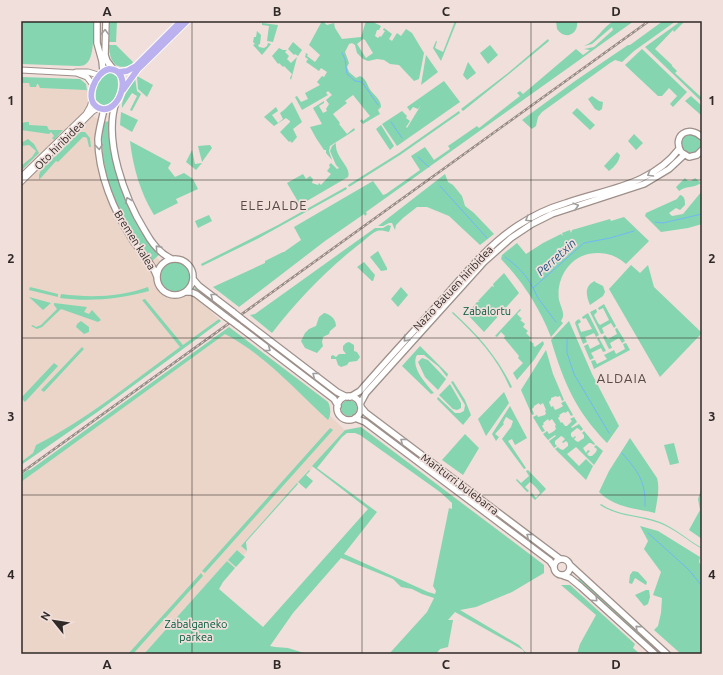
<svg xmlns="http://www.w3.org/2000/svg" width="723" height="675" viewBox="0 0 723 675" font-family="Ubuntu,sans-serif">
<style>
.industrial{fill:#ebd5c8}
.green{fill:#85d5b0;fill-rule:evenodd}
.lines{fill:none;stroke-linecap:round;stroke-linejoin:round}
.stream{stroke:#71b8f6;stroke-width:1}
.tertiary-casing{stroke:#9e8f89;stroke-width:7}
.secondary-casing{stroke:#9e8f89;stroke-width:8}
.primary-casing{stroke:#fff;stroke-width:8}
.tertiary{stroke:#fff;stroke-width:5}
.secondary{stroke:#fff;stroke-width:5.5}
.primary{stroke:#bbb1ee;stroke-width:6}
.rail-casing{stroke:#978b87;stroke-width:2.5}
.rail{stroke:#f0dfda;stroke-width:1;stroke-dasharray:3;stroke-linecap:butt}
.secondary-bridge-casing{stroke:#9e8f89;stroke-width:8;stroke-linecap:butt}
.secondary-bridge{stroke:#fff;stroke-width:5.5}
.oneway{stroke:#a19f9e}
.grid{fill:none;stroke:#2f2927;stroke-width:1;stroke-opacity:0.55}
.labels{text-anchor:middle;dominant-baseline:central;stroke-width:3.5;stroke-linejoin:round;paint-order:stroke}
.street-label{font-size:11px;fill:#2f2927;stroke:#f0dfda}
.park-label{font-size:11px;fill:#01583d;stroke:#f0dfda}
.water-label{font-size:12px;font-style:italic;fill:#22547e;stroke:#f0dfda}
.quarter-label{font-size:13px;letter-spacing:1px;fill:#594b46;stroke:#f0dfda}
.neatline{fill:none;stroke:#2f2927;stroke-width:1.5}
.grid-label{font-size:13px;text-anchor:middle;font-weight:bold;fill:#2f2927}
</style>
<rect width="100%" height="100%" fill="#f0dfda"/>
<path class="industrial" d="M21 81 84 87 87 91 88 103 85 110 107 126 141 242 219 319 113 397 61 432 36 445 33 453 21 462Z
M231 329 328 402 330 416 345 430 312 466 313 467 310 471 308 470 298 482V484L297 483 241 546 247 551 244 555 237 550 228 560 236 567 235 568 227 561 144 654H21V482Z"/>
<path class="green" d="M21 21H93C93 32 95 57 86 64 83 66 80 66 77 66L21 64Z
M110 21H117L116 42H109Z
M322 21 327 25 334 23 335 28 342 39 361 37 366 21H371L381 26 379 30H377L375 36 378 38 380 36 381 37 385 31 383 30 384 28 392 34 389 39 392 41 397 33 401 36 406 29 412 33 424 53 419 79 414 81 399 65 390 64 384 60 377 59 368 61 363 59 357 53 355 45 352 43 349 44 345 52 349 63 347 67 349 72 356 78 360 76C367 79 367 86 371 91 376 97 381 100 381 107L378 110 380 114 363 124 360 121 362 119 363 121 370 116 353 95 345 101 347 103 333 114 340 123 339 124 347 134 354 128 355 130 330 146 329 151 332 160 326 153V150H324L316 138 310 127 322 124 313 108 324 101V103L319 106 323 113 327 111 326 109 329 104 326 100 332 95 328 91 326 93 328 95 302 110 295 97 297 96 301 102 308 99 305 93 320 85 317 82 322 76 324 77 327 72 321 68 319 71 306 62 308 59 305 57 306 54 305 53 308 54 307 56 315 62 320 55 309 45ZM363 39 365 40 373 53 366 58 357 44Z
M455 21H457L441 61 433 48 436 41H437L435 48 443 52Z
M556 21H577C579 34 565 41 557 29Z
M614 21H634L366 212 367 214 365 216 364 214 325 241 239 307 213 287 265 263V261L283 252H284L301 240 294 227 373 181 383 195 386 194 420 170 411 156 425 147 434 160 450 149 448 146 477 126 479 128 520 96 517 93 520 91 523 94 576 49 583 55 590 50 584 49 594 47 613 30 612 27 592 44 584 46C597 41 602 27 614 21Z
M663 21H676L634 51 622 62 615 60 610 63 542 112 538 117 536 126 532 129 522 120 575 81 628 45H630Z
M681 21H685L674 32 673 30 655 49 672 65V66L677 71 675 73 702 98V102L645 47Z
M262 23 278 25 273 42 267 41 269 26 262 25Z
M257 31 261 35 260 44 258 45 259 47 264 48 267 46 268 43 271 44 262 55 253 45 255 44 253 42 254 37H256Z
M548 39 549 41 509 74 463 111 461 109 508 73Z
M293 42 302 50 298 56 295 54 294 55 288 49Z
M109 45H116L133 62 132 64C115 73 109 59 109 45Z
M490 45 498 55 488 64 480 53Z
M279 48 283 50H287L285 52 289 56 287 59 291 63 297 57 291 80 290 78 292 74 284 66 283 67 279 63 278 64 272 56Z
M642 49 687 92 673 107 670 104 677 96 669 88 662 96H658L625 65Z
M426 55 438 72 421 85Z
M468 62 476 73 467 80 463 75Z
M109 73H112L117 77C120 87 116 106 102 105L96 100C95 89 98 76 109 73Z
M137 76 153 85 147 97 138 89Z
M21 77 80 79 86 84 87 91 86 90 40 88 38 84H37L36 87H30L29 83H21Z
M135 78 137 91 141 94 132 111 130 110 137 96 132 93 122 108C121 99 130 86 135 78Z
M444 81 460 102 397 146 382 124 402 111 407 116 406 118 410 121 406 127 407 128 421 105 418 109 413 107 410 111 407 107Z
M592 96 599 101 603 102 602 109 599 111 595 109 588 99Z
M691 96 702 106V116L685 101Z
M292 102 302 122 293 129 297 137 292 143 290 141 289 142 280 132 290 122V121L286 118 274 126 264 117 276 107 278 111 272 115 278 123 283 119 280 113 284 110Z
M577 108 595 125 590 130 572 113Z
M459 111 460 113 400 155 349 187 348 185 399 153Z
M121 112 138 120 132 132 120 125Z
M112 121 124 193 160 254 152 261C121 221 97 174 103 122Z
M26 122H29V125L47 126 49 130H63L54 140 52 138 54 136 51 132 49 134 21 130V123Z
M381 125 394 146 390 150 376 129Z
M80 132H85L90 138 91 147H89L87 138 85 137H83L58 162 56 161 39 180V175L41 170Z
M681 144a10 10 0 1 1 20 0a10 10 0 1 1-20 0Z
M634 134 643 143 636 150 628 141Z
M28 139 34 144 39 153 21 171V166L32 157 36 151 29 145 21 146V143Z
M130 141 171 163 168 168 175 177 184 173 193 179 198 189 176 199 178 203 154 215C140 192 133 167 130 141Z
M336 143C334 157 352 167 348 177L300 205 287 183 303 174 306 179 310 176 313 179 312 183 318 185 319 183 321 185 331 174 327 171 330 167 329 165 331 163 337 169 339 168 336 165 330 151 332 146Z
M210 145 212 148 202 162 198 146Z
M192 150 195 164 202 163 196 170 186 162Z
M617 152 620 155C619 162 615 166 609 171L604 166Z
M674 159 676 160 665 170 646 182 568 206 511 235 366 391 364 389 493 247 526 222 550 211 634 184 664 167Z
M445 174 448 182 453 185 462 196 465 206 474 213 494 234 480 245 449 216 427 207H417L403 218 396 225 395 230 392 223H389L383 226H378Z
M685 178 688 181H691L695 178 701 183C694 188 685 186 679 191L676 187Z
M346 187 347 189 259 238 202 266 201 264 278 225Z
M702 191V224L688 228 661 232 645 216 646 213 677 199 680 195C685 196 685 201 685 205L680 210 676 208 669 213 672 216 683 214Z
M209 215 212 221 198 228 195 221Z
M624 217 649 241 626 264C615 254 602 251 588 254 568 259 556 280 559 300 561 308 566 314 561 321L563 323 551 337C539 307 523 282 501 259L502 255 517 243 526 254 543 243 561 234 563 236 562 233 570 230 571 233 572 230 610 219 611 221Z
M388 225 391 226 389 232C385 231 381 230 377 231 370 234 363 242 357 246 325 271 297 301 272 333L250 315 255 314 375 228H383Z
M378 251 387 268V270L381 271 370 257Z
M159 277a16 16 0 1 1 32 0a16 16 0 1 1-32 0Z
M364 262 375 275 373 281H372L357 267Z
M631 265 640 273 648 265 654 287 702 333 660 377 609 289Z
M504 273 519 293 484 332 467 314 477 302H480L478 301 492 286 494 287 493 284Z
M595 281V282L603 286 605 292 603 296 590 305C586 295 584 286 595 281Z
M196 286 231 313 228 316 194 289Z
M30 287 58 294V297L29 290Z
M148 287 149 291C119 299 91 302 60 298L61 294C91 298 120 297 148 287Z
M401 287 408 295 398 307 391 299Z
M29 297 51 303 43 310Z
M145 299 183 345 219 319 221 321 96 413 21 465V462L33 453 36 445C88 419 133 381 180 347L142 300Z
M54 303 87 307 84 312 89 314 92 310 101 320 98 322 61 309 42 327 37 329 31 326 33 325 36 327 41 325 57 309 54 305Z
M604 304 616 326 614 328 611 323 602 328 604 333 602 334H601L590 312 596 309 597 312 594 315 598 323 600 325 609 320 603 308 599 310 598 308Z
M520 309 521 310 517 314 522 319 520 320 525 324 523 327 528 331 526 333 531 338 529 340 534 344 533 345 535 347 543 341 544 344 534 360 517 380 513 373 523 363 518 358 519 356 504 338 505 336 501 332 497 337 495 336Z
M453 312C477 334 498 357 512 387L510 388C497 357 476 335 452 313Z
M324 313C330 314 336 319 336 326L330 331 329 334 323 337 322 342 323 346 317 353 305 348 301 341 305 333 309 329 316 326 319 317Z
M588 313 599 335 596 337 594 333 585 337 587 342 583 344 575 323 576 321 579 319 581 322 578 324 581 332 592 329 586 318 583 319 582 317Z
M81 321 89 327V332L84 334 76 327 77 324Z
M241 321 339 396 336 398 238 324Z
M569 321 592 374 619 426 607 443C575 410 564 383 551 340Z
M229 327 328 402C331 408 331 415 328 420 295 390 265 355 225 334L21 482V475L28 470H30Z
M617 328 625 341 622 343 619 338 610 343 612 348 609 349 603 337 605 335 608 339 617 334 615 329Z
M599 338 606 351 603 352 601 348 591 353 594 358 590 360 584 346 588 344 590 349 600 344 597 339Z
M349 342 354 345V351L357 352 360 357 357 361 349 362 347 365 341 367 338 365 336 359H331V356L333 355 336 357 339 354H346L343 350V346L346 343Z
M626 343 630 350 594 369 591 361 595 360 597 364 607 359 604 355 614 350 616 354 625 349 623 344Z
M420 346 448 374 447 377 439 367 424 355H417C410 367 426 384 434 393L431 394 402 366Z
M82 347 84 349 44 392 41 390Z
M546 350 553 374 564 400 562 401 560 396 557 397 556 396 551 398V400L549 402 551 407 553 406 555 410C559 408 559 409 563 406L561 403 565 401 573 415 571 416 568 411 565 413 564 412 559 415 560 416 558 418 561 423 562 422 565 426H567L572 421 570 419 574 417 577 422 571 427 572 428 579 424 583 429 581 431 579 429 577 428 571 433V436L573 438 575 436 576 437 574 439 576 441 578 442 584 438V435L582 433 584 431 595 444 594 445 591 443H589L583 448 586 453 588 450 590 451 587 454 589 456H592L596 452 597 449 594 447 596 445 603 451 594 465 576 447 567 454 579 466 586 459 593 466 586 480 555 449 558 447 560 449 563 450 568 446V443L566 441 563 443 562 442 565 439 563 437 561 436 555 441V444L557 446 554 448 549 441 556 436 555 435 548 440 543 434 547 431 549 434C554 431 553 432 556 429L555 426 556 425 552 419 549 421 548 419 543 423 544 424 542 426 545 431 542 432 533 417 537 415 538 417 545 415 546 413 545 411 546 410 543 403 540 405 539 403 534 406V407L532 409 534 414 532 415 521 390Z
M422 358 428 360 446 379 438 390 425 377 418 362Z
M54 363 58 366 25 402 21 398Z
M453 381 465 400 471 415 463 425 437 399 438 397 455 413H460L464 411 465 405 462 400 451 382Z
M450 384 461 403V408L457 410 453 409 439 395Z
M504 392 509 403 486 436 478 419Z
M341 408a8 8 0 1 1 16 0a8 8 0 1 1-16 0Z
M510 406 527 438 515 445 512 439 508 441 526 468 524 469 502 439 511 427 513 421 506 417 503 423 504 424 495 434 499 437 496 441 492 434Z
M371 420 437 469 435 472 369 423Z
M361 427 544 565V573L512 592 476 607 460 610 519 645 527 654H525L523 650 455 612 448 620H453L448 647 440 649 436 654H389L427 612 434 598 422 594 412 589 401 587 393 579 341 558 293 613 270 646 275 647 288 648 307 654H144L227 561 235 568 223 582 219 589 263 627 368 509 312 466 345 430ZM347 433H355L360 435 440 492 452 503V509L449 508 433 586 436 591 435 594 428 592 344 554 377 512 317 468 342 437Z
M330 428 333 430 205 573 202 571Z
M465 434 479 448 463 475 442 460Z
M630 438 657 478C660 489 657 501 655 513 635 508 615 508 599 492L609 471Z
M674 443 679 463 670 465 664 445Z
M309 470 310 471 306 475 313 481 306 489 298 482Z
M528 470 546 489 535 500 530 495 532 493 536 498 540 493C538 489 534 485 530 482L525 487 529 491 527 492 516 480 517 479 521 483 529 476 526 471Z
M439 471 548 553 545 556 437 474Z
M297 483 298 484 246 542 247 551 241 546Z
M702 487V539L689 530 700 510 698 499Z
M601 504C621 517 639 514 660 522 675 528 688 540 702 548V549C688 541 675 529 659 523 638 515 620 518 600 505Z
M640 526 658 531 700 557 699 562 702 567V654H681L654 630 658 626 661 613 662 598 653 595 661 572 644 549 648 541Z
M237 550 245 557 236 567 228 560Z
M633 571 638 572 647 582 646 585 635 578 632 584 629 583 630 575Z
M201 573 203 576 133 654H128Z
M580 578 665 654H659L585 587 578 580Z
M561 585H570L635 644 633 648 640 654H577L580 644 596 615Z
M646 590H649L650 597 648 604 644 606 635 595Z"/>
<g class="lines">
<path class="stream" d="M342 53 345 59 347 74 355 81 362 82 378 105
M391 122 402 138
M418 157 429 167
M440 186 487 238
M655 222 663 223 702 214
M505 257C517 266 526 274 533 288L584 243 610 238 634 231
M533 288 538 298 556 322
M567 339V353L574 374 609 433
M622 453C638 471 646 482 645 506
M648 533 688 569 702 586"/>
<defs>
<path id="tertiary" d="M21 70 76 73 87 77 93 85
M76 72H88L98 75
M21 177 86 114 90 107 92 101
M21 182 93 111 98 108"/>
<path id="secondary" d="M97 21V43L102 61 103 71
M106 21 105 55 107 61 113 69
M116 102C103 140 125 199 145 231 151 242 160 254 172 259
M104 109C102 119 99 129 98 139 98 174 114 211 132 239 140 252 153 263 157 277
M702 137C688 124 672 136 681 152L689 157 697 155 702 150
M157 277a18 18 0 1 1 36 0a18 18 0 1 1-36 0Z
M193 279 199 286 233 312
M186 292H191L196 294 226 317
M243 320 337 392 347 397
M237 325 334 399 338 406
M337 408a12 12 0 1 1 24 0a12 12 0 1 1-24 0Z
M350 397 360 391C386 361 414 331 441 301 465 274 487 246 517 226 532 216 549 208 566 203 606 189 652 185 679 149
M360 404 366 393 484 262 511 238 532 224 552 214 644 184 669 169 684 155
M361 407 366 413 560 559
M355 418 365 422 550 561 554 567
M554 567a8 8 0 1 1 16 0a8 8 0 1 1-16 0Z
M570 565 667 654
M564 576 570 578 581 587 655 654"/>
<path id="primary" d="M109 69C135 70 119 117 99 108 83 101 95 72 109 69Z
M119 72 127 71 136 66 181 21
M123 90 138 69 187 21"/>
</defs>
<use href="#tertiary" class="tertiary-casing"/>
<use href="#secondary" class="secondary-casing"/>
<use href="#primary" class="primary-casing"/>
<use href="#tertiary" class="tertiary"/>
<use href="#secondary" class="secondary"/>
<use href="#primary" class="primary"/>
<defs>
<path id="rail" d="M21 473 649 21"/>
</defs>
<use href="#rail" class="rail-casing"/>
<use href="#rail" class="rail"/>
<defs>
<path id="secondary-bridge" d="M233 312 243 320
M226 317 237 325"/>
</defs>
<use href="#secondary-bridge" class="secondary-bridge-casing"/>
<use href="#secondary-bridge" class="secondary-bridge"/>
</g>
<defs><path id="oneway-chevron" d="M-2-3.5L2.5 0L-2 3.5" fill="none" stroke-width="1.6" stroke-linecap="round" stroke-linejoin="round"/></defs>
<g class="oneway">
<use href="#oneway-chevron" transform="translate(105 32) rotate(-88)"/>
<use href="#oneway-chevron" transform="translate(99 147) rotate(84)"/>
<use href="#oneway-chevron" transform="translate(650 174) rotate(150)"/>
<use href="#oneway-chevron" transform="translate(128 200) rotate(-112)"/>
<use href="#oneway-chevron" transform="translate(576 206) rotate(-16)"/>
<use href="#oneway-chevron" transform="translate(528 219) rotate(150)"/>
<use href="#oneway-chevron" transform="translate(158 248) rotate(-131)"/>
<use href="#oneway-chevron" transform="translate(213 296) rotate(-142)"/>
<use href="#oneway-chevron" transform="translate(406 339) rotate(132)"/>
<use href="#oneway-chevron" transform="translate(268 349) rotate(37)"/>
<use href="#oneway-chevron" transform="translate(315 375) rotate(-143)"/>
<use href="#oneway-chevron" transform="translate(403 441) rotate(-143)"/>
<use href="#oneway-chevron" transform="translate(529 536) rotate(-143)"/>
<use href="#oneway-chevron" transform="translate(595 599) rotate(43)"/>
<use href="#oneway-chevron" transform="translate(638 628) rotate(-138)"/>
</g>
<path class="grid" d="M192 21V654M362 21V654M531 21V654M21 180H702M21 338H702M21 495H702"/>
<g class="labels">
<g class="street-label">
<text transform="translate(59 145) rotate(-45)">Oto hiribidea</text>
<text transform="translate(135 240) rotate(58)">Bremen kalea</text>
<text transform="translate(453 288) rotate(-47)">Nazio Batuen hiribidea</text>
<text transform="translate(460 484) rotate(37)">Mariturri bulebarra</text>
</g>
<g class="park-label">
<text x="487" y="311">Zabalortu</text>
<text x="196" y="624">Zabalganeko<tspan x="196" dy="13">parkea</tspan></text>
</g>
<g class="water-label">
<text transform="translate(556 257) rotate(-42)">Perretxin</text>
</g>
<g class="quarter-label">
<text x="274" y="205">ELEJALDE</text>
<text x="622" y="378">ALDAIA</text>
</g>
</g>
<rect width="723" height="675" fill="none" stroke="#f0dfda" stroke-width="44"/>
<g transform="translate(54 621) rotate(300)" stroke="#f0dfda" stroke-width="3" paint-order="stroke">
<path d="M0-3L7 15L0 10L-7 15Z" fill="#2f2927"/>
<text y="-6" font-size="11" font-weight="bold" text-anchor="middle" fill="#2f2927">N</text>
</g>
<rect x="22" y="22" width="679" height="631" class="neatline"/>
<g class="grid-label">
<text x="107" y="16">A</text>
<text x="277" y="16">B</text>
<text x="446" y="16">C</text>
<text x="616" y="16">D</text>
<text x="11" y="105">1</text>
<text x="712" y="105">1</text>
<text x="11" y="263">2</text>
<text x="712" y="263">2</text>
<text x="11" y="421">3</text>
<text x="712" y="421">3</text>
<text x="11" y="579">4</text>
<text x="712" y="579">4</text>
<text x="107" y="669">A</text>
<text x="277" y="669">B</text>
<text x="446" y="669">C</text>
<text x="616" y="669">D</text>
</g>
</svg>
